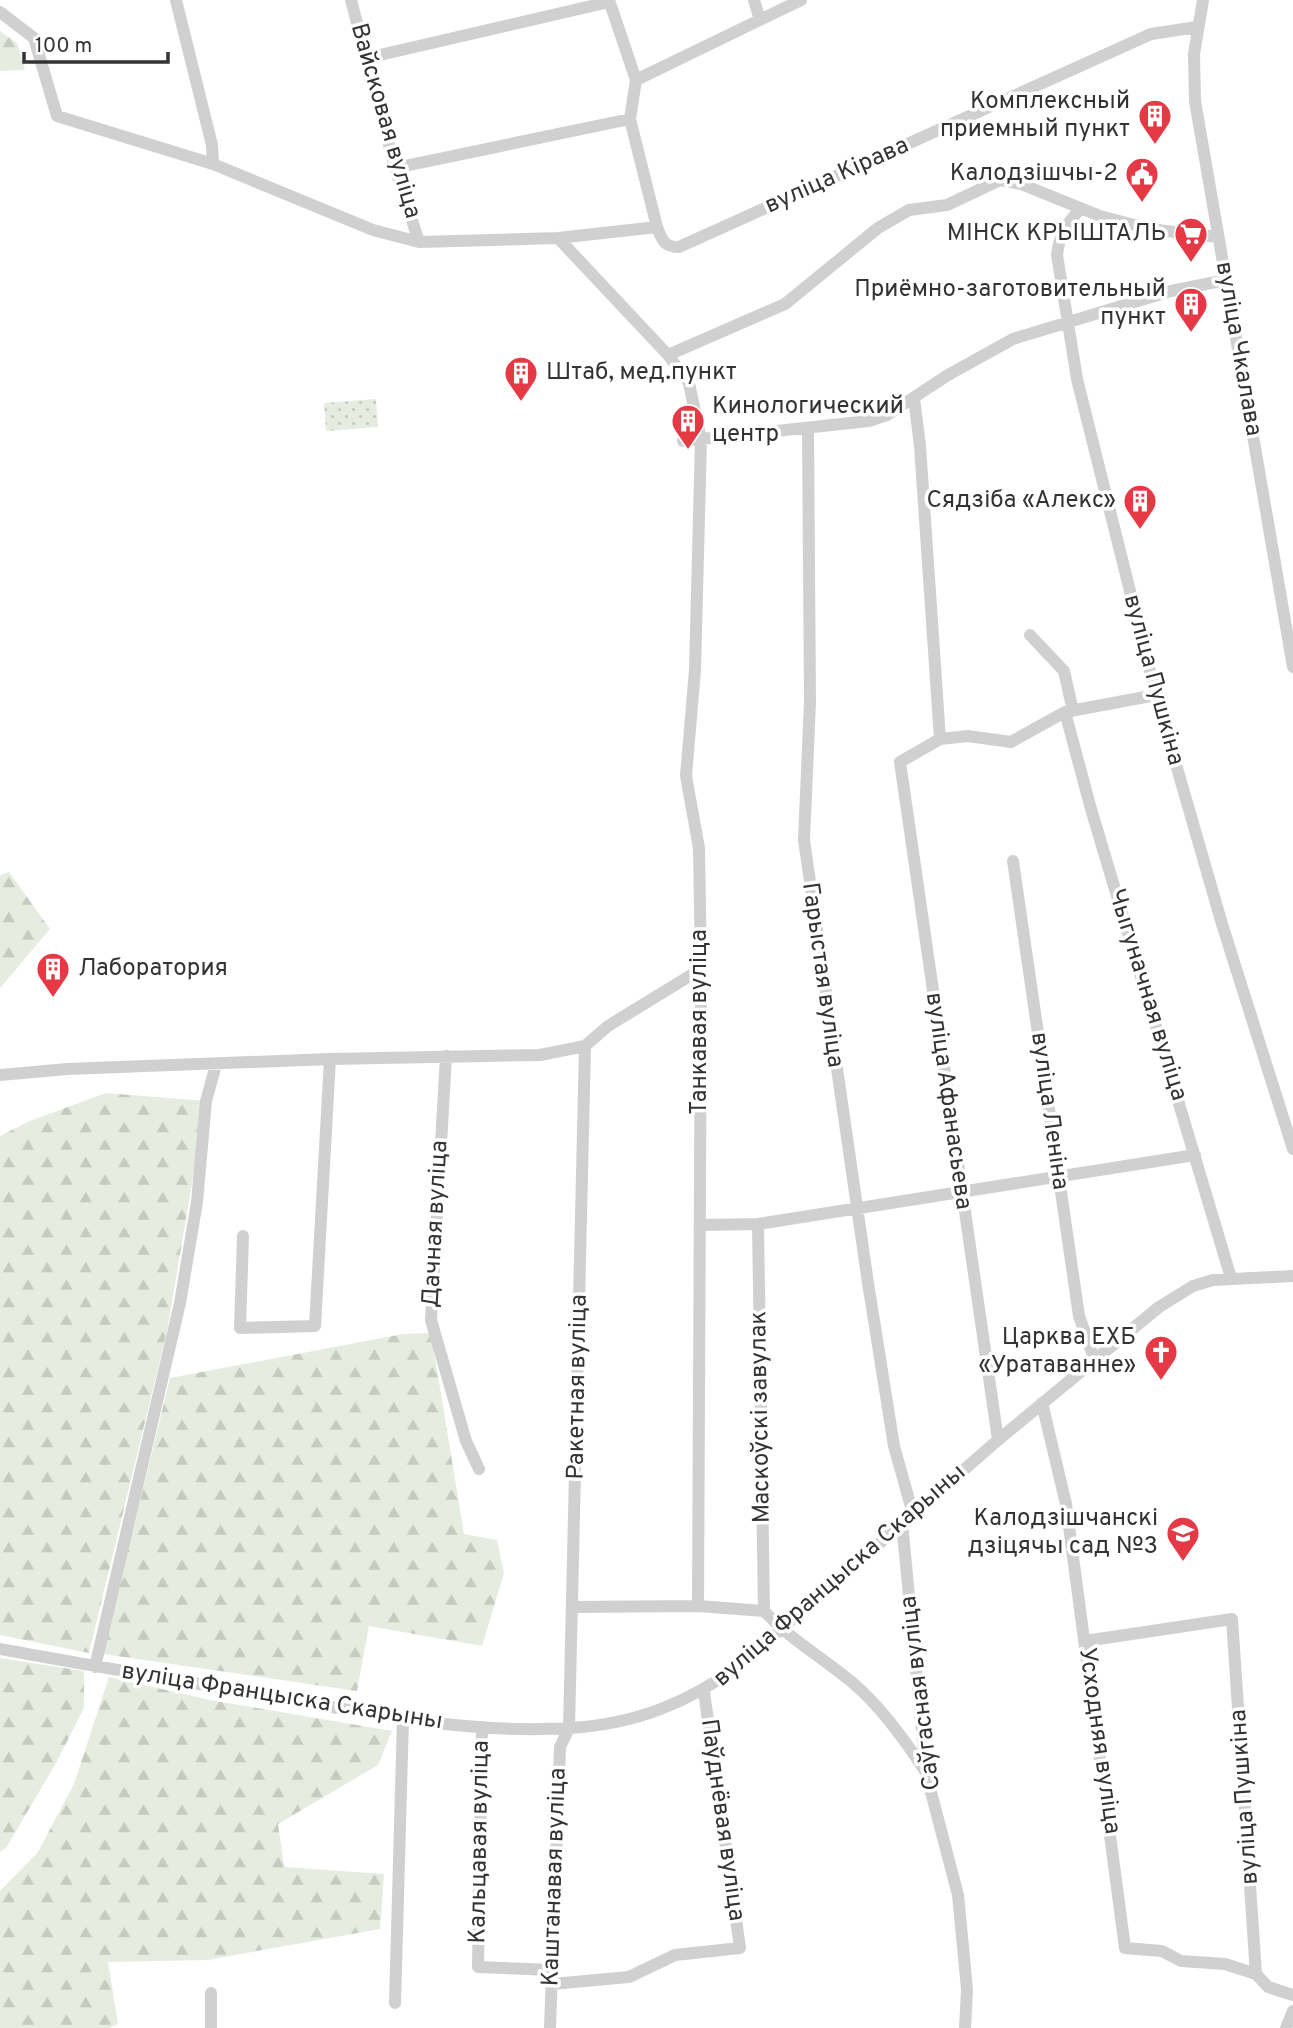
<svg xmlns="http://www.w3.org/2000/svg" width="1293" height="2028" viewBox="0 0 1293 2028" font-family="Overpass,sans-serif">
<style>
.grass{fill:url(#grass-dots)}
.forest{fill:url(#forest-firs)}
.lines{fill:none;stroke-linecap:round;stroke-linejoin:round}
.minor{stroke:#d0d0d0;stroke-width:12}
.labels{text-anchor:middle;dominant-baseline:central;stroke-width:7;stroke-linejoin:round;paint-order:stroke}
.poi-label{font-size:24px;fill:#333;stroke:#fff;text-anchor:end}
.street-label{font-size:24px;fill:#333;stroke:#fff}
</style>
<defs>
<pattern id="grass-dots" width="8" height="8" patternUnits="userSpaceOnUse" patternTransform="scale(1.75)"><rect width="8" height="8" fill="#e6ecdf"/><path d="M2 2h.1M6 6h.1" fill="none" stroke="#c6cbc0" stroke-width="1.8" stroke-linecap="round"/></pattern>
<pattern id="forest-firs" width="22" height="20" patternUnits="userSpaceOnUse" patternTransform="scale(1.75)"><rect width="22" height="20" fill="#e6ecdf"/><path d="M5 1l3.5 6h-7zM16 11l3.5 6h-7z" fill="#c6cbc0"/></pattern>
</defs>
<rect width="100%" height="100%" fill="#fff"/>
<path class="grass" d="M376 399 378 427 326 431 324 403Z"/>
<path class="forest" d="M0 31 17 43 25 70 0 71Z
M9 872 50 929 0 988V875Z
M106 1093 206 1101 167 1331 89 1653 0 1635V1136L30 1121Z
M431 1333 464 1534 497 1540 504 1573 482 1646 369 1626 357 1691 103 1654 170 1378 403 1334Z
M0 1658 84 1671V1708L56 1763 6 1848 0 1852Z
M109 1677 210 1700 392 1731 378 1765 278 1824 284 1867 384 1874 380 1929 207 1960 108 1962 118 2024 109 2028H0V1891L38 1852 74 1784Z"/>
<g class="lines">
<path class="minor" d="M176 0 212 145 213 164
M351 0 395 168 419 242
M609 0 636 80 630 119 657 227
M754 0 760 20
M1203 0 1194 54 1195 101 1293 667
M0 12 34 38 57 116 213 164 373 230 419 242 558 238 657 227C662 240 664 247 679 247L1151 34 1197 27
M367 58 609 2
M636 80 801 0
M395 168 630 119
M1080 209C1067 224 1059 235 1057 255L1077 379 1156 695 1222 924 1293 1149
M558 238 668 355 689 383 701 440 695 670 686 776 699 848 701 969 698 1606
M668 355 785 304 878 228 909 210 947 205 1000 180 1021 184 1100 216 1149 229 1218 237
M914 398 920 446 940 739
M808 428 810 702 804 840 868 1283 894 1446 913 1514
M683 441 869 421 887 415 948 375 1013 339 1171 291 1226 280
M1030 635 1064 671 1073 711
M1065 712 1091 809 1231 1278
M1013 861 1079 1316 1094 1358
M446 1056 431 1320 466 1441 479 1469
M0 1075 67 1069 330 1059 540 1055 585 1046 608 1026 701 969
M758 1224 764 1611
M701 1225 758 1224 1195 1155
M243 1236 240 1328 315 1326 330 1059
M1042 1403 1066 1504 1125 1948 1162 1951 1181 1961 1225 1964 1256 1974 1268 1987 1293 1995
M998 1440 900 762 940 739 968 736 1011 742 1065 712 1156 695
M902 1523 926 1773 958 1895 967 1989 965 2028
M573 1607 698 1606 764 1611C791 1640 823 1658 853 1683 881 1707 905 1740 925 1771
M1085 1641 1232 1619 1256 1974
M0 1649C97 1667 194 1683 292 1700 383 1716 477 1734 570 1728 636 1724 688 1703 740 1665L998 1440 1159 1307 1193 1286 1213 1280 1293 1276
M95 1667 180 1303 197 1202 206 1101 216 1065
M482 1727 478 1967 552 1970
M552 1984 629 1977 675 1955 740 1948 704 1692
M395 2003 403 1719
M211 2028V1993
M550 2028 560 1747 569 1728 585 1046
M1286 2028 1293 2011"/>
</g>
<defs>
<symbol id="building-pin" viewBox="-11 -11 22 30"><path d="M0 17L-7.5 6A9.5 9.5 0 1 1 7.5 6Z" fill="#e63946" stroke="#fff"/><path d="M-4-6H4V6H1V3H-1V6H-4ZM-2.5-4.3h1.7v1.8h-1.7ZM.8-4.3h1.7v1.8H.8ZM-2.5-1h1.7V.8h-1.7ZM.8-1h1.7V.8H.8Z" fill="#fff"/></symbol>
<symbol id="civic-pin" viewBox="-11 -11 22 30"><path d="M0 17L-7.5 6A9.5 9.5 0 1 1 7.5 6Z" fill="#e63946" stroke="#fff"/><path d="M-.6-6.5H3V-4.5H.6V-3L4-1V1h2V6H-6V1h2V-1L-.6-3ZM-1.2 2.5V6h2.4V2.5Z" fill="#fff"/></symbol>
<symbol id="supermarket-pin" viewBox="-11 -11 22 30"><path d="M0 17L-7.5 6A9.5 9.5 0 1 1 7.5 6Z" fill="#e63946" stroke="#fff"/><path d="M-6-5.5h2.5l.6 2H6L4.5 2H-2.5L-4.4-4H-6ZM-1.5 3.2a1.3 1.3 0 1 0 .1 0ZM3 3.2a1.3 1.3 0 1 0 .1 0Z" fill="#fff"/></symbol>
<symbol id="church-pin" viewBox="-11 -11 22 30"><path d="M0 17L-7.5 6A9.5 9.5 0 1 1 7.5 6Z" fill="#e63946" stroke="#fff"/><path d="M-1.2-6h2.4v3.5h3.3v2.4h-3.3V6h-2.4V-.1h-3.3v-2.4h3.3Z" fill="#fff"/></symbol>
<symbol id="school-pin" viewBox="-11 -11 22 30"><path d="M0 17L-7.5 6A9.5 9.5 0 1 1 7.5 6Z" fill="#e63946" stroke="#fff"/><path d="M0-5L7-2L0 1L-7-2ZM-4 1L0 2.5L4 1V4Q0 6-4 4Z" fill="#fff"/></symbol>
</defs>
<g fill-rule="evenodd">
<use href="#building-pin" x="1136" y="97" width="38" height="52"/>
<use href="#civic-pin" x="1123" y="155" width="38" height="52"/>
<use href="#supermarket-pin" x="1172" y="215" width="38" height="52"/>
<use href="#building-pin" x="1172" y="285" width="38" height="52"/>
<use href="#building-pin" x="502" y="354" width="38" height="52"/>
<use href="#building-pin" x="669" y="402" width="38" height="52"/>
<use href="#building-pin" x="1121" y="482" width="38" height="52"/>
<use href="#building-pin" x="34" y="950" width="38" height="52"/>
<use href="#church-pin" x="1142" y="1333" width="38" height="52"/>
<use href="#school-pin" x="1164" y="1514" width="38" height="52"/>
</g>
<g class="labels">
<g class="poi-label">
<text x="1130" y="102">Комплексный<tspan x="1130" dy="28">приемный пункт</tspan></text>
<text x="1118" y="174">Калодзішчы-2</text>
<text x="1166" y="234">МІНСК КРЫШТАЛЬ</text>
<text x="1166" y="290">Приёмно-заготовительный<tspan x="1166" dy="28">пункт</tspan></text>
<text x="546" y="373" text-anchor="start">Штаб, мeд.пункт</text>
<text x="712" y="407" text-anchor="start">Кинологический<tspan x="712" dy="28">центр</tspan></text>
<text x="1116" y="501">Сядзіба «Алекс»</text>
<text x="78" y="969" text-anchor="start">Лаборатория</text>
<text x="1136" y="1338">Царква ЕХБ<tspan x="1136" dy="28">«Уратаванне»</tspan></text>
<text x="1158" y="1519">Калодзішчанскі<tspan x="1158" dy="28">дзіцячы сад №3</tspan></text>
</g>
<g class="street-label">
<text transform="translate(385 121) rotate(74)">Вайсковая вуліца</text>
<text transform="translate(837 176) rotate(-24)">вуліца Кірава</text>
<text transform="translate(1238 349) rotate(80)">вуліца Чкалава</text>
<text transform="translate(1153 680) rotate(75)">вуліца Пушкіна</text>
<text transform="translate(822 975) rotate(82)">Гарыстая вуліца</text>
<text transform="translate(1147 995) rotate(73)">Чыгуначная вуліца</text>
<text transform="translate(700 1022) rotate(-90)">Танкавая вуліца</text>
<text transform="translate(948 1101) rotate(82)">вуліца Афанасьева</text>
<text transform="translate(1049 1111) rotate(82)">вуліца Леніна</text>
<text transform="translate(436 1224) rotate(-87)">Дачная вуліца</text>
<text transform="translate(578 1387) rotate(-89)">Ракетная вуліца</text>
<text transform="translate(761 1417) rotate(-91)">Маскоўскі завулак</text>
<text transform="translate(840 1576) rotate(-41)">вуліца Францыска Скарыны</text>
<text transform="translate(921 1693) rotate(-97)">Саўгасная вуліца</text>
<text transform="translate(282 1697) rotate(9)">вуліца Францыска Скарыны</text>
<text transform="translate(1099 1741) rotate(82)">Усходняя вуліца</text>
<text transform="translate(1245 1797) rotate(-94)">вуліца Пушкіна</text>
<text transform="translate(722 1820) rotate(82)">Паўднёвая вуліца</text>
<text transform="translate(480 1842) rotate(-89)">Кальцавая вуліца</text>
<text transform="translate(555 1877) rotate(-88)">Каштанавая вуліца</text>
</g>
</g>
<path d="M24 52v10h144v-10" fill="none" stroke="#333333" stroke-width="3.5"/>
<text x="35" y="52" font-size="21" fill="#333333" stroke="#ffffff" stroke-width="5" paint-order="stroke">100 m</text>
</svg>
